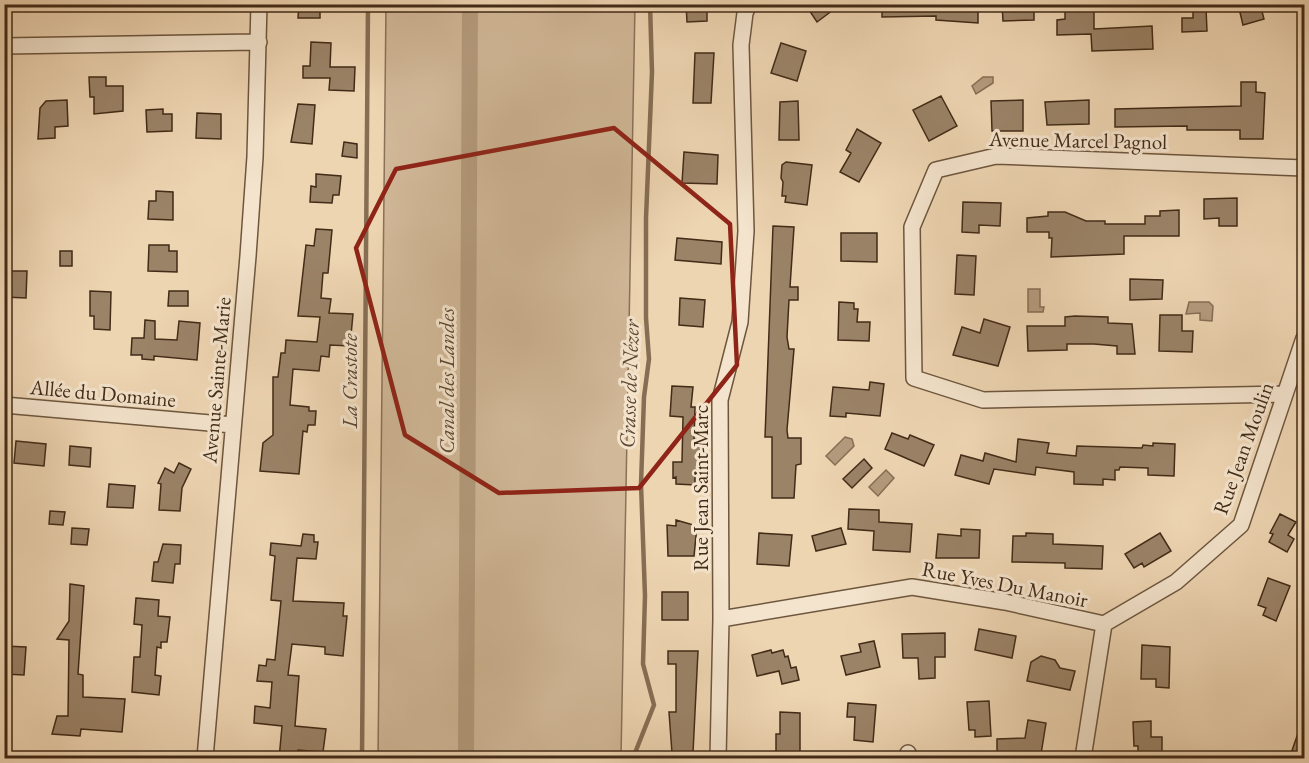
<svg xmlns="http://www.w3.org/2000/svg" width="1309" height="763" viewBox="0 0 1309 763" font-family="'EB Garamond',serif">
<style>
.green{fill:#d1b898;stroke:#8a7258;stroke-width:1.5}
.water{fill:#b49b7d;stroke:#866e54;stroke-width:1.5}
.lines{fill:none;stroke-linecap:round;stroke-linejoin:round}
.stream{stroke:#866e54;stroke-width:4.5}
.canal{stroke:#b49b7d;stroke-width:16}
.building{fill:#9b8368;stroke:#422b17;stroke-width:1.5}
.minor-casing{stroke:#6d563e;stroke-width:18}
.minor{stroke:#f4e4cd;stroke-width:15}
.marked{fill:none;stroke:#8f2418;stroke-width:4.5;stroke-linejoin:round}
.labels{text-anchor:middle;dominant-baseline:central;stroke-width:6;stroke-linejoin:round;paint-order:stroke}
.street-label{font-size:21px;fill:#422b17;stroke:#f4e4cd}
.water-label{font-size:22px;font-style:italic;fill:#5e4730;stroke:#f4e4cd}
</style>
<rect width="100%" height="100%" fill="#eed5b2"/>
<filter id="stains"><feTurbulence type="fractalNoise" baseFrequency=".00333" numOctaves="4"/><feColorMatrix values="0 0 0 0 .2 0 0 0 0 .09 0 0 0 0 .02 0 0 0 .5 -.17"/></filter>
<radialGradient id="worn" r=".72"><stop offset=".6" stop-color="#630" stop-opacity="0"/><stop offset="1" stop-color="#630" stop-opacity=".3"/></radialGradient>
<path class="green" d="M386 4 635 5 621 758H378Z"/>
<path class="water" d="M983 77H993V83L976 94 972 86Z
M1028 289H1040V307H1044L1043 312H1028Z
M1189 302H1209L1213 306 1212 321 1200 320V313L1186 314Z
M845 437 852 439 854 446 835 465 826 456Z
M886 470 894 478 878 496 869 487Z"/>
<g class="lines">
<path class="stream" d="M362 758 368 4
M633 758 654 705 643 664 645 596 641 484 644 397 649 359 646 318V218L652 72 650 4"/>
<path class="canal" d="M466 758 470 4"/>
</g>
<path class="building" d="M299 4H320V18H298Z
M686 4H707V21L687 22Z
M805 4H841L817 22Z
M882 4H978V23L936 20V16L882 17Z
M1002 4H1034V20L1003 21Z
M1238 4H1260L1264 19 1243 25Z
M1206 8 1207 31 1182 32V18H1193V9Z
M1065 11H1094V29L1152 26 1153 49 1092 51 1091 34 1057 35V20L1065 19Z
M311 42 331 43 330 67H355L354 91 329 90 330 78H303V66H310Z
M781 43 806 51 797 81 771 73Z
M695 53H714L711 103H693Z
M89 77H106V86H123V111L94 114V97H90Z
M1241 82H1256V92L1265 93 1263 139H1240V130H1187V126L1115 127V109L1241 106Z
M941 96 957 126 929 141 913 110Z
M67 100 68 126 55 127V138L38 139 40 108 46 101Z
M1023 100V131H992L991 101Z
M1089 100V124L1047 125 1045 102Z
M798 101 799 140H779L780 102Z
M298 104 315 105 312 144 291 142Z
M163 109V114H172V131L147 132 146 110Z
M197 113 221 114V139L196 138Z
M857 129 881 143 859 182 840 172 851 153 846 150Z
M344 142 357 144V158L342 156Z
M684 152 718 155 717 184 682 183Z
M786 162 812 165 807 205 785 202 786 196H782L783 182 781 178 782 165Z
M316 174 341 176 339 195H333L332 203 310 202 311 186 316 187Z
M156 191 173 192V220L148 219 149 201H156Z
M1237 198V226H1219V218L1204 219V199Z
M963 202 1001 203 1000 226 979 225V233L962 232Z
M1179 210V236H1124V254L1051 257 1052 238H1049V232H1027V218L1048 216V212H1065L1086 221H1105V224H1145V216H1160V211Z
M773 226 794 227 790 287H798V300H789L787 337 789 349H794L787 430 788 438H801V464L796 465 794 498H772V437H765Z
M316 229 332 230 328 273H323L321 298 331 299 329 313 353 314 350 346 330 345 329 357 321 356 319 371 293 369 290 405 309 407V411H316L315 425H308L307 432 303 431 299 474 260 471 263 443 273 435V377H278L281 353H285L286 340 317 342 320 317 298 316 306 245 314 246Z
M841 233H877V262L841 261Z
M677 238 722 242 721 264 675 260Z
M149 245H169V251H177V272L148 271Z
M60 251H72V266H60Z
M957 255 976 256 974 295 955 294Z
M5 271H27L26 298 5 297Z
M1130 279 1163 280 1162 299 1130 300Z
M90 291 111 292 110 330 94 329V316H90Z
M169 291H188V306H168Z
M680 298 705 300 703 327 679 325Z
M839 302 854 303V309H858L857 322H870L869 341 838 340Z
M1160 315H1182V331H1193L1192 352 1159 351Z
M1075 316 1108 317V323L1132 324 1135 354H1117V346L1094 344H1067V350L1028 351 1027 326H1065V317Z
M984 319 1010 327 998 366 953 355 962 327 980 333Z
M145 320 155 321V339L177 340 179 321 200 323 197 360 154 356V360L142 359V355H131L132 338H144Z
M870 382 884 384 880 416 846 413V417L830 416 833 387 869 390Z
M672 386 693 387 691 407H695L694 439H700V470H695V485L676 484V477L673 478V462H682L683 417 670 416Z
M892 433 908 439 910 435 934 445 924 466 885 449Z
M1018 439 1049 443 1047 453 1076 456 1077 446 1142 448 1143 445 1153 446V443L1175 444 1174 476 1148 475V468L1120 467 1119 470H1115V480L1103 479V485L1074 484V472L1036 467 1035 475 994 469 989 484 955 475 961 455 983 461 985 453 1016 462Z
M16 441 46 444 44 466 14 463Z
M70 446 91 448 90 467 69 465Z
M864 459 872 468 852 488 843 479Z
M179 463 191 469 182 488 180 511 159 510 161 484 158 483 165 468 174 473Z
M109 484 135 486 133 508 107 507Z
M849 509 879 510V522L912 524 910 552 873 550 874 531 848 529Z
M50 511 65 512 63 525 49 524Z
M1280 514 1296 522 1288 535 1294 539 1287 552 1269 542 1273 534 1270 533Z
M676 520 697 526 694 556H668L667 525 676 526Z
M72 528 89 529 87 545 71 544Z
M841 528 846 544 816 551 812 536Z
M961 529 980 530 979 558H936L938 534 961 536Z
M759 533 792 535 789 566 757 564Z
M1026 533 1053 534V544L1103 546 1102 569 1065 568V563L1012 562 1013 536H1026Z
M1160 533 1171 551 1144 567 1142 563 1134 568 1125 554Z
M303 534 314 535V542H318L316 559 297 558 293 601 344 603 343 616H347L343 656 325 654V647L292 644 288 675 299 676 295 726 326 729 323 752 298 750 297 759H279L282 726 254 723 255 706 270 708 272 682 257 681 259 665 266 666 267 659 275 660 281 601 271 600 275 556 270 555 271 543 301 546Z
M163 544 181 545 180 564H175L173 583 152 581 154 562H158Z
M1268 578 1290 586 1276 621 1263 615 1266 608 1258 605Z
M70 584 84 586 78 674 83 675V697L125 699 122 732 81 729 80 736 52 734 57 716H68L69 640 57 639 69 621Z
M662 592H688V620H662Z
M136 598 159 600 158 616 170 617 167 642H161V648L157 647 155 675 161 676 159 695 132 692 134 657H140L142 625 134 624Z
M979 629 1016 636 1012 658 975 650Z
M945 633V657H935V678L919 679 918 658H903L902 634Z
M874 641 880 667 846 675 841 656 861 652 859 644Z
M1142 645 1170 647 1169 688 1156 687V679H1141Z
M4 646 26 647 24 675 4 674Z
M771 650 772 653 783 650 785 657 788 656 791 668 796 667 799 680 782 684 779 671 757 676 752 655Z
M668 651H698L693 753H672L669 712H676V664H668Z
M1041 656 1055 660 1060 668 1075 671 1070 690 1027 681 1031 662Z
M989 701 991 736 975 737V730H969L967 702Z
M848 703 876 705 873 742 854 740 855 717H847Z
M780 712 800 713V753L776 752V734H780Z
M1303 719 1305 759H1289Z
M1028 720 1046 723 1041 754 1032 752 1031 759H1028L997 753V739L1025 738Z
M1151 721V737H1162V752L1138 753V746H1134L1133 722Z"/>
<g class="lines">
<defs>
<path id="minor" d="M4 46 259 42
M1285 394 983 400 914 378 912 227 936 170 996 156 1304 168
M4 405 233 425
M721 619 912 587 1005 602 1104 624
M908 753V758
M205 758 248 256 255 157 259 4
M718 758 721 619 720 400 740 322 746 231 741 45 745 13 749 4
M1083 758 1104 624 1176 582 1241 525 1304 338"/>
</defs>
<use href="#minor" class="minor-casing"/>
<use href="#minor" class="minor"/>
</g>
<path class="marked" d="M614 128 730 224 737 365 639 488 499 493 405 435 356 248 396 169Z"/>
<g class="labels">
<g class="street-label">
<text transform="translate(1078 140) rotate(1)">Avenue Marcel Pagnol</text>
<text transform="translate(216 380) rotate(-85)">Avenue Sainte-Marie</text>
<text transform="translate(103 393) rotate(5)">Allée du Domaine</text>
<text transform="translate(1243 448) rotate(-70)">Rue Jean Moulin</text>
<text transform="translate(700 488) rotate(-90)">Rue Jean Saint-Marc</text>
<text transform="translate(1005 584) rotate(11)">Rue Yves Du Manoir</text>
</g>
<g class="water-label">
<text transform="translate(349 381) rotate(-90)">La Crastote</text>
<text transform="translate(446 381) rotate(-90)">Canal des Landes</text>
<text transform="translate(629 384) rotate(-88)">Crasse de Nézer</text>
</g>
</g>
<rect width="1309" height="763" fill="none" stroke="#eed5b2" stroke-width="24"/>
<rect x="6" y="6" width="1297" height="751" fill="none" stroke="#422b17" stroke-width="3"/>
<rect x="12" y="12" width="1285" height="739" fill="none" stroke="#422b17" stroke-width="1.5"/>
<rect width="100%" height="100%" filter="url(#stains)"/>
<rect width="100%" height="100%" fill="url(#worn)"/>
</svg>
